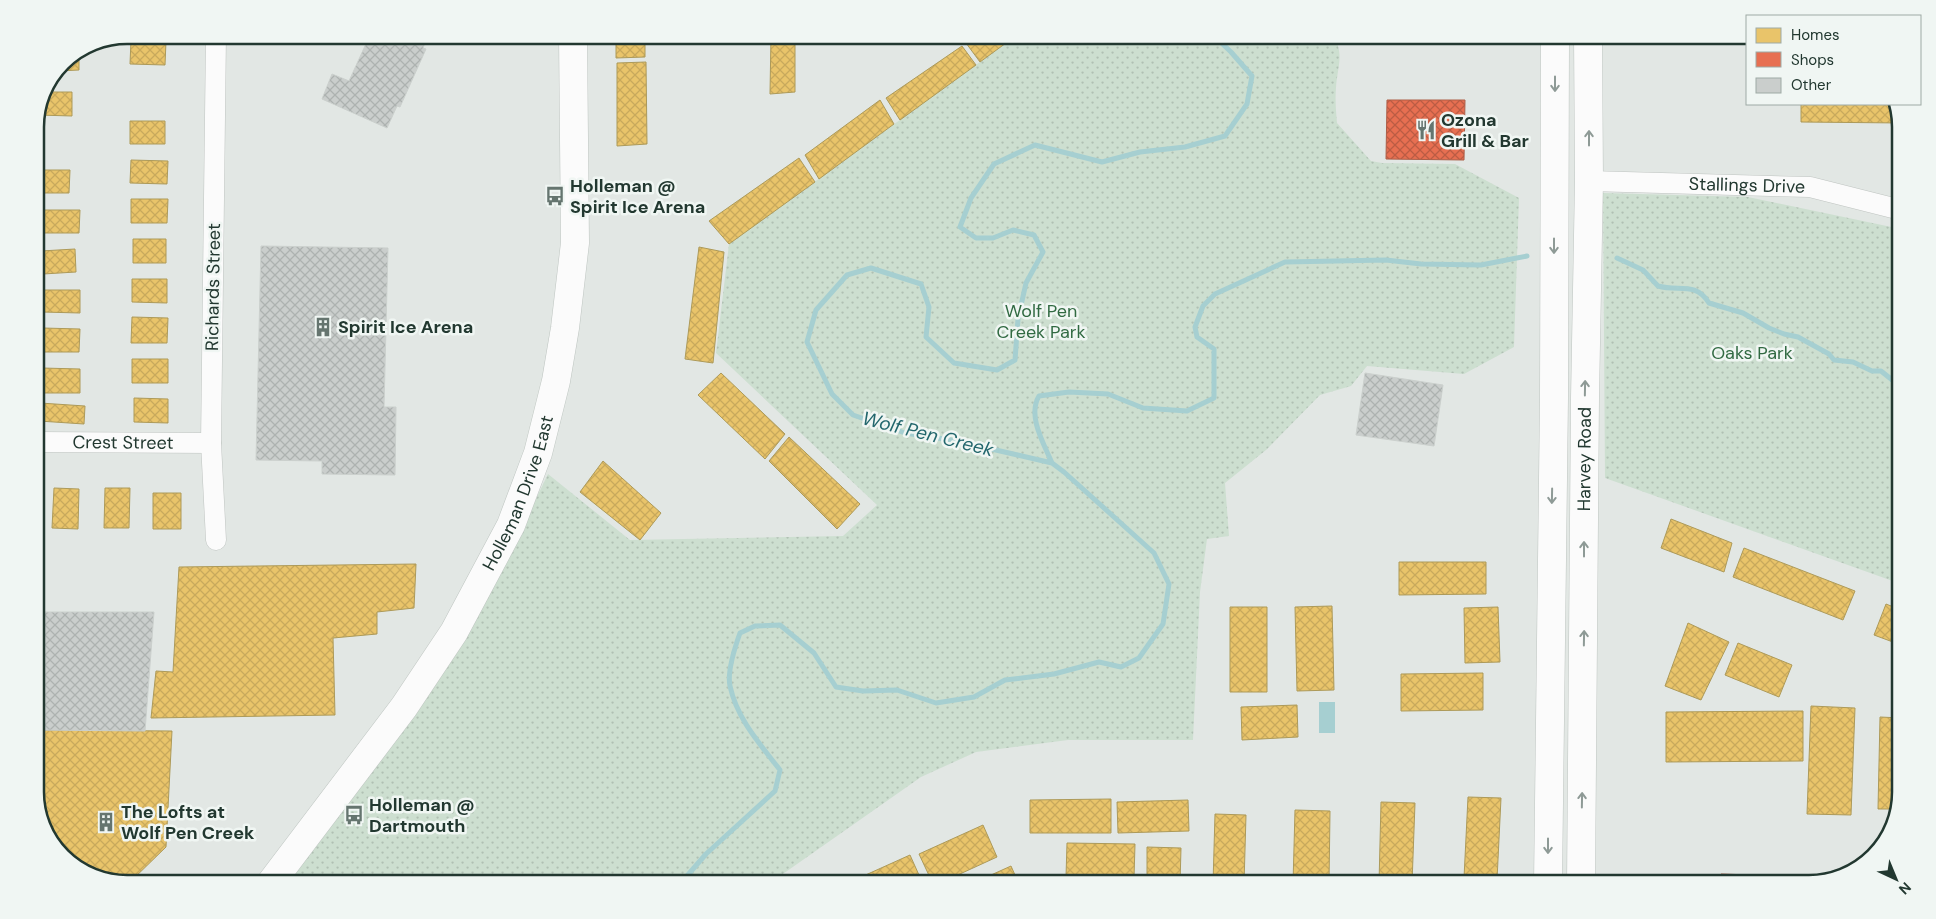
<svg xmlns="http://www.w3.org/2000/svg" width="1936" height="919" viewBox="0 0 1936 919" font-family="'DM Sans',sans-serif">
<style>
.park{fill:url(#park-dots)}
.pitch{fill:#cddfd0}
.water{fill:#a6cfd1}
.homes{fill:url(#homes-cross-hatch);stroke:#ad9a59}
.shops{fill:url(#shops-cross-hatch);stroke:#ac5e47}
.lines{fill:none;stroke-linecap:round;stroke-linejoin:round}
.stream{stroke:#a6cfd1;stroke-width:5}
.building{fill:url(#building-cross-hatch);stroke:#cbd0cd}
.street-casing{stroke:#bfc4c1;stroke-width:21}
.secondary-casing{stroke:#bec5c1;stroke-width:29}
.street{stroke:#fbfbfb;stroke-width:20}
.secondary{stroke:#fbfbfb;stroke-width:28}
.oneway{stroke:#8e9a96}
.labels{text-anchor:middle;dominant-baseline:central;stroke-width:5;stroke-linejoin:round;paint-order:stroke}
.poi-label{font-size:18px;font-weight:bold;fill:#223830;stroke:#f0f6f3;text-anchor:start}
.street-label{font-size:18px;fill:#223830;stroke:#f0f6f3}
.park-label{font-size:18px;fill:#316a42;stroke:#f0f6f3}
.water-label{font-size:19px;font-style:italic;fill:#23676d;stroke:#f0f6f3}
.rim{fill:none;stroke:#223830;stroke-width:2.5}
</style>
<defs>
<pattern id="park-dots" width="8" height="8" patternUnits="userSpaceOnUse" patternTransform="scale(1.25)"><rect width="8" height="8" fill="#cddfd0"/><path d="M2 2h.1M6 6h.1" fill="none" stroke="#b0c0b3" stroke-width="1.8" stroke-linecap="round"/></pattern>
<pattern id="homes-cross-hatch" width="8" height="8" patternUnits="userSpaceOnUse" patternTransform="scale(1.25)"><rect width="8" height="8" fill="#e9c46a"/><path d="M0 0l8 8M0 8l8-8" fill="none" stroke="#c8a95c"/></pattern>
<pattern id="shops-cross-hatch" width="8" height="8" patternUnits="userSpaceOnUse" patternTransform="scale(1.25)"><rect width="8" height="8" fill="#e76f51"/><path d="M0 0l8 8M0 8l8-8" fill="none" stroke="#bb5c44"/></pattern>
<pattern id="building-cross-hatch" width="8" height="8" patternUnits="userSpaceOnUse" patternTransform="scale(1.25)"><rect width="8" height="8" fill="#cacecc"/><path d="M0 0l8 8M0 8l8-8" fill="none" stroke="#adb2b0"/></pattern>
</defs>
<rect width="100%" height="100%" fill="#e2e7e4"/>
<path class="park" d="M1017 35H1333C1345 54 1337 68 1336 88 1335 99 1336 111 1337 123L1371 161 1382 163 1455 164 1519 198 1514 347 1464 374 1367 366 1351 386 1320 395 1266 450 1225 483 1229 536 1207 539 1200 592 1193 740H1068L976 752 921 777 780 876 775 884H286L506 561 548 474 630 540 843 536 877 505 716 353 729 244Z
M1603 193 1748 197 1901 229V584L1605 478Z"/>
<path class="pitch" d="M1896 472H1901V524H1897Z"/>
<path class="water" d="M1319 702H1335V733H1319Z"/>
<path class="homes" d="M616 35H645V57L616 58Z
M771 35H795V92L770 94Z
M978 35H1017L980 62 966 43Z
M131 40 166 41 165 65 130 64Z
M962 46 976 65 900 120 886 98Z
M79 51V70L58 71 62 62Z
M646 62 647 144 617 146V63Z
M48 92H72V116L38 115Z
M880 100 894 124 819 179 805 155Z
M1801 104H1895L1901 123 1801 122Z
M130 121H165V144H130Z
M799 158 815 182 729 244 709 221Z
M131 160 168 161 167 184 130 183Z
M42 170H70L69 193H42Z
M131 199H168L167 223H131Z
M42 210H80L79 233H42Z
M133 239H166V263H133Z
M699 247 724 252 713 363 685 359Z
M75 249 76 272 43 274 41 251Z
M132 279H167V303L132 302Z
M43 290H80V313L42 312Z
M132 317 168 318 167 343H131Z
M43 328 80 329 79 352H43Z
M132 359H168V383H132Z
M42 368 80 369V393H42Z
M721 373 785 434 765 459 698 395Z
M134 398 168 399V423L134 422Z
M40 403 85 406 84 424 39 421Z
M789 437 860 504 837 529 769 461Z
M603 461 661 513 640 540 580 492Z
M54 488 79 489 78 529 52 528Z
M105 488H130L129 528H104Z
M153 493H181V529H153Z
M1671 519 1732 543 1724 572 1661 548Z
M1744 548 1855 591 1843 620 1733 577Z
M1399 562H1486V594L1399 595Z
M416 564 414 608 377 612V634L333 638 335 715 151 718 156 671 173 672 179 567Z
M1886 604 1901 610V645L1874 635Z
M1332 606 1334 690 1297 691 1295 607Z
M1230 607H1267V692H1230Z
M1498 607 1500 662 1465 663 1464 608Z
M1688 623 1729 642 1701 700 1665 686Z
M1738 643 1792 665 1779 697 1725 675Z
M1483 673V710L1401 711V674Z
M1297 705 1298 737 1242 740 1241 707Z
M1811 706 1855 708 1851 815 1807 814Z
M1803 711V761L1666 762V712Z
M1880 717 1901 718V792L1898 809H1878Z
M35 730 172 731 166 847 128 884 91 877 54 848 35 798Z
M1468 797 1501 798 1497 880 1464 878Z
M1111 799V833H1030V800Z
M1188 800 1189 831 1118 833 1117 802Z
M1381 802 1415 803 1412 884H1379Z
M1295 810 1330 811 1329 884H1293Z
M1215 814 1246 815 1244 884H1213Z
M983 825 997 857 938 884H933L919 854Z
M1067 843 1135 844 1134 878 1066 877Z
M1147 847 1181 848 1180 884H1147Z
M910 855 923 884H851L850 882Z
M1011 866 1019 884H971Z"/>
<path class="shops" d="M1387 100H1465L1464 160 1386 159Z
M1721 874 1809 877V884H1721Z"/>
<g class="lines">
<path class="stream" d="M1617 258 1643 270 1658 286C1679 292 1695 281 1709 303L1743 313 1769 328 1784 334 1798 337 1829 354 1834 360 1853 362 1872 371H1881L1901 387
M1052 463C1044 444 1027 416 1039 396L1069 392 1108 394 1143 408 1187 411 1214 398V349L1197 337 1195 327 1203 306 1215 294 1285 262 1386 260 1421 264 1481 265 1527 256
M444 884H447
M680 884 706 854 775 791 780 770C760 744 737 719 730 686 727 672 735 647 740 633L755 626 780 625 814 653 836 687 863 691 897 690 936 703 974 697 1005 680 1054 674 1099 662 1121 667 1139 658 1163 624 1169 584 1154 553 1064 472 1052 463 957 441 905 433 853 415 832 394 807 342 816 310 847 275 871 268 921 284 929 307 926 337 954 363 997 370 1015 360 1018 319 1026 283 1043 252 1034 235 1013 230 993 238H976L960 227 971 198 994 164 1035 145 1102 162 1140 152 1185 147 1225 136 1247 104 1252 76 1231 52 1213 35"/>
</g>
<path class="building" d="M370 35H428L423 48 426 49 400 107 397 106 387 128 322 99 332 74 349 81Z
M261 246 388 248 384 407H396L395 475 322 474V461L256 460Z
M1365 373 1443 385 1434 446 1356 435Z
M35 612H154L145 731 35 730Z"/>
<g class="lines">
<defs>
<g id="street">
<path d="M216 35 211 443 216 540"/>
<path id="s1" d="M1589 181 1810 187 1901 210"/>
<path id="s2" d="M35 442 211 443"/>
</g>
<g id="secondary">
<path id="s3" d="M270 884 404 707 454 632 511 525 538 453 556 381 565 328 575 243 573 35"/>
<path d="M1548 884 1554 398 1555 35"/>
<path id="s4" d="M1581 884 1585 398 1589 181 1588 35"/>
</g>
</defs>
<use href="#street" class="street-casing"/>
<use href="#secondary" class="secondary-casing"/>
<use href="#street" class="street"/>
<use href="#secondary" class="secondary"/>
</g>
<defs><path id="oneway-shaft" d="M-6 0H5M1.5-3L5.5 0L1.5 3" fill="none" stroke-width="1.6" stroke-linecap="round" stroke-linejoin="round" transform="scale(1.25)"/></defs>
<g class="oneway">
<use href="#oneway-shaft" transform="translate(1555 84) rotate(90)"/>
<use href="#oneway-shaft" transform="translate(1589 138) rotate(-90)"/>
<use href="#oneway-shaft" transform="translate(1554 246) rotate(90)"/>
<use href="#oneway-shaft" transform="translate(1585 388) rotate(-89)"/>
<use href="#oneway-shaft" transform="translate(1552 496) rotate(91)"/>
<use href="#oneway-shaft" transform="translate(1584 549) rotate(-90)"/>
<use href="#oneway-shaft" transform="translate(1584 638) rotate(-89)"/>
<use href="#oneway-shaft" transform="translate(1582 800) rotate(-89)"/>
<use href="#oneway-shaft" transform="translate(1548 846) rotate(90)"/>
</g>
<defs>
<symbol id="restaurant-bare" viewBox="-9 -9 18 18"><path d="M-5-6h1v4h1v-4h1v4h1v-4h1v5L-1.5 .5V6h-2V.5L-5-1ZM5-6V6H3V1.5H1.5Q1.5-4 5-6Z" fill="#65756f" stroke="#f0f6f3" stroke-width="2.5" paint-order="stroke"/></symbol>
<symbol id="bus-bare" viewBox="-9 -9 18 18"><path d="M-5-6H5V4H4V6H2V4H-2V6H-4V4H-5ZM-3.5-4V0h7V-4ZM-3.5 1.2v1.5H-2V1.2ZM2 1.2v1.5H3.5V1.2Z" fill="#65756f" stroke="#f0f6f3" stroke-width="2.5" paint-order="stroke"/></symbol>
<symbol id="building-bare" viewBox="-9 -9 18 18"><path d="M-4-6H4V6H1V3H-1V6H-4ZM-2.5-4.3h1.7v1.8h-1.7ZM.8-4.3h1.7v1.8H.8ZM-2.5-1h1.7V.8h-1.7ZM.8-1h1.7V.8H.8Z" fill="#65756f" stroke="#f0f6f3" stroke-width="2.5" paint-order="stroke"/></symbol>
</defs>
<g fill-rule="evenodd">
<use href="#restaurant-bare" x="1412" y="116" width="28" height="28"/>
<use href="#bus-bare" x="541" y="182" width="28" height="28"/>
<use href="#building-bare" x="309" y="313" width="28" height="28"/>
<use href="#bus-bare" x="340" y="801" width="28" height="28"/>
<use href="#building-bare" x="92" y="808" width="28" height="28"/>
</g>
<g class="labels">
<g class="poi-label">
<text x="1441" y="120">Ozona<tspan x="1441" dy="21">Grill &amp; Bar</tspan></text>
<text x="570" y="186">Holleman @<tspan x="570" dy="21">Spirit Ice Arena</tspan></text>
<text x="338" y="327">Spirit Ice Arena</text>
<text x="369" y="805">Holleman @<tspan x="369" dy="21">Dartmouth</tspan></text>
<text x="121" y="812">The Lofts at<tspan x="121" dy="21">Wolf Pen Creek</tspan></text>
</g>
<g class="street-label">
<text stroke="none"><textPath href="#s1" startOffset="158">Stallings Drive</textPath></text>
<text transform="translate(213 287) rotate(-89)">Richards Street</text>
<text stroke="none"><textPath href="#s2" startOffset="88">Crest Street</textPath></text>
<text stroke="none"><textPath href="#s4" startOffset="425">Harvey Road</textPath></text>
<text stroke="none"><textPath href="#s3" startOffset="466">Holleman Drive East</textPath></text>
</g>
<g class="park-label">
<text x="1041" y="311">Wolf Pen<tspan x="1041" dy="21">Creek Park</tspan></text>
<text x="1752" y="353">Oaks Park</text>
</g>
<g class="water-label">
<text transform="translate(928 434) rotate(14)">Wolf Pen Creek</text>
</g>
</g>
<path d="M0 0H1936V919H0ZM127 44H1809A83 83 0 0 1 1892 127V792A83 83 0 0 1 1809 875H127A83 83 0 0 1 44 792V127A83 83 0 0 1 127 44Z" fill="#f0f6f3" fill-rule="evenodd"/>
<path class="rim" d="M127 44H1809A83 83 0 0 1 1892 127V792A83 83 0 0 1 1809 875H127A83 83 0 0 1 44 792V127A83 83 0 0 1 127 44Z"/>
<rect x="1746" y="15" width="175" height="90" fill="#f0f6f3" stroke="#9eaaa5"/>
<rect x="1756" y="28" width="25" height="15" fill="#e9c46a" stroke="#9eaaa5"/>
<text x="1791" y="40" font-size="15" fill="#223830">Homes</text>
<rect x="1756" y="52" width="25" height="15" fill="#e76f51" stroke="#9eaaa5"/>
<text x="1791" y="65" font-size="15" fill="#223830">Shops</text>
<rect x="1756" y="78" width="25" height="15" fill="#cacecc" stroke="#9eaaa5"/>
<text x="1791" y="90" font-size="15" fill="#223830">Other</text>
<g transform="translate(1896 879) rotate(136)" stroke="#f0f6f3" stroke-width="4" paint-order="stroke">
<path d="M0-4L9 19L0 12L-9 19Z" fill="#223830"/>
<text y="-8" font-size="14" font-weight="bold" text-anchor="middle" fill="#223830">N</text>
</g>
</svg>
